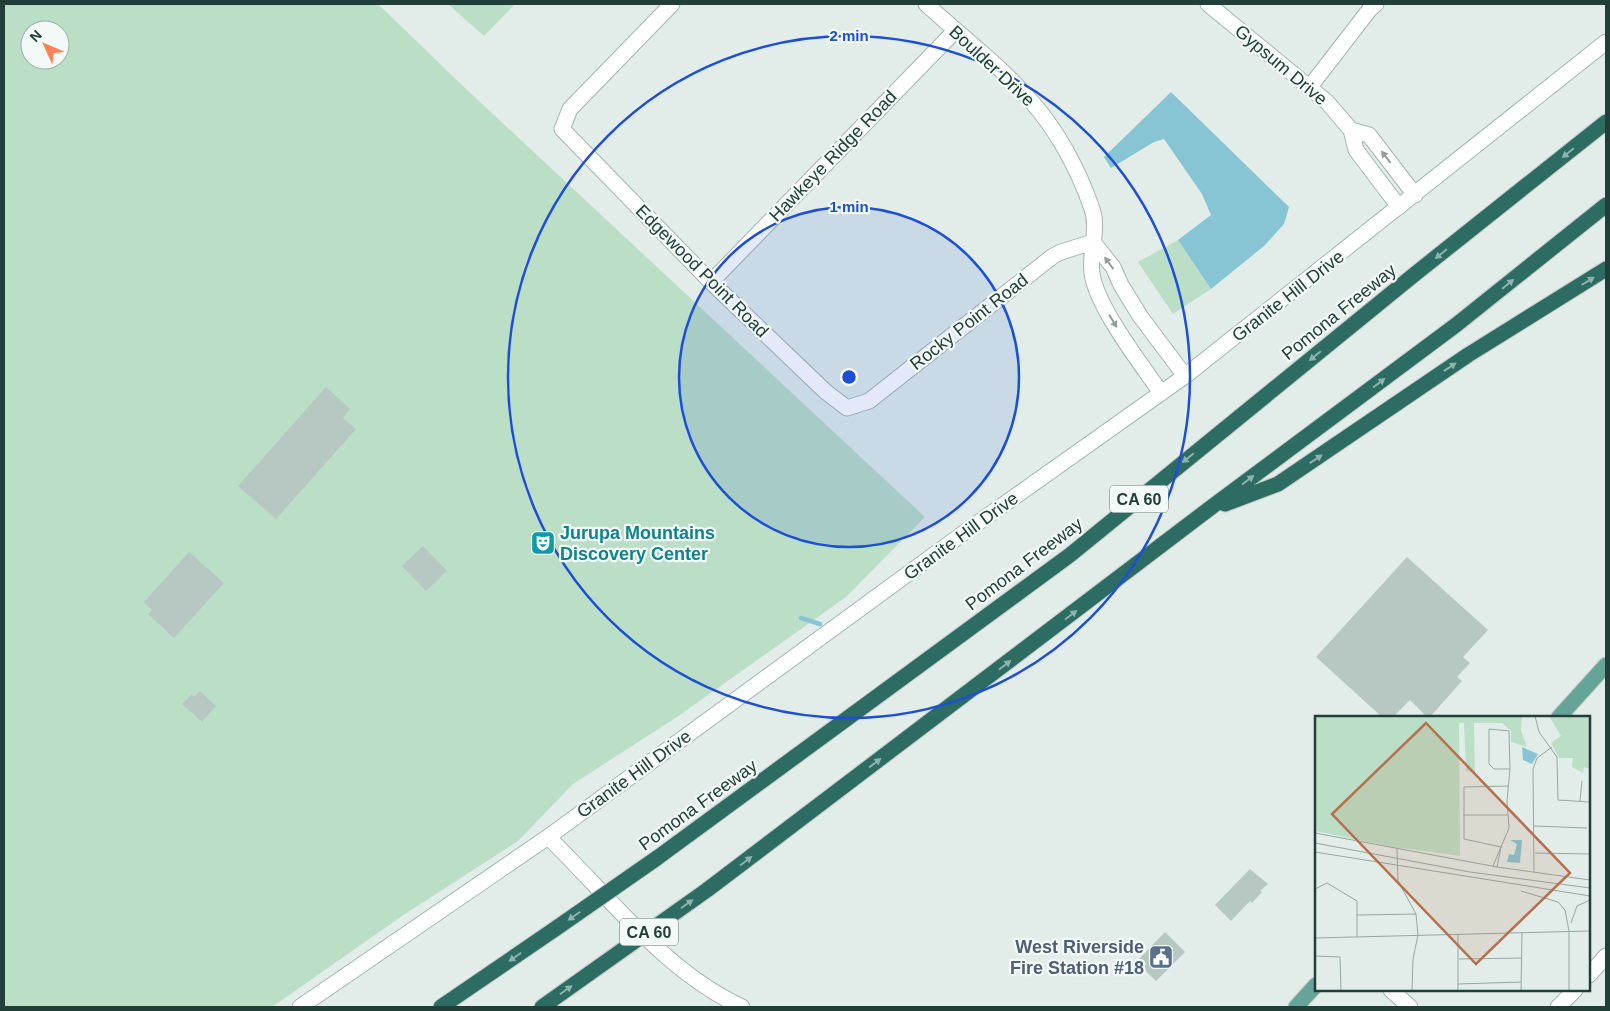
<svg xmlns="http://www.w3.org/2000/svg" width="1610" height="1011" viewBox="0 0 1610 1011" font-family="Helvetica,sans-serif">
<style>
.green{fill:#badfc6;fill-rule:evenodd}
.water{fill:#88c5d4}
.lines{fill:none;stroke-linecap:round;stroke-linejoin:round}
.stream{stroke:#88c5d4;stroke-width:4.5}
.building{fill:#b7c8c2}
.street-casing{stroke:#a4b5b0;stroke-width:17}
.secondary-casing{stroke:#a0b9b1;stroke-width:17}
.primary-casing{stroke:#c1c9c7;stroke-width:17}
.highway-casing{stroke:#c1c9c7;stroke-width:17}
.street{stroke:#fff;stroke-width:15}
.secondary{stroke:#fff;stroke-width:15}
.primary{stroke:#65a497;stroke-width:15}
.highway{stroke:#2c6c62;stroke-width:15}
.highway-bridge-casing{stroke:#c1c9c7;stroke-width:17;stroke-linecap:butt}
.highway-bridge{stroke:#2c6c62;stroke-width:15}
.oneway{fill:#90b2ac}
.oneway2{fill:#909f9c}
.ring{fill:none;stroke:#1d4ed8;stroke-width:2.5}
.labels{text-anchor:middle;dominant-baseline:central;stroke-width:4.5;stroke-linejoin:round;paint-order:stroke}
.shield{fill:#f3f9f6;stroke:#607771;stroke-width:1}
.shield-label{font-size:16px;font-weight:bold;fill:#213f38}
.street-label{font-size:18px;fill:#213f38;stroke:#f3f9f6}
.culture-label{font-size:18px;font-weight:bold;fill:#0d838f;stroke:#f3f9f6;text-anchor:start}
.service-label{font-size:18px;font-weight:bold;fill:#4e5e75;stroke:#f3f9f6;text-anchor:end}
.inset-road{fill:none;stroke:#95a7a2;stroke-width:1}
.view{fill:#b76f4d;fill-opacity:0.15;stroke:#b76f4d;stroke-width:2.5}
.inset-edge{fill:none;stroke:#213f38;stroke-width:2.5}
.centre{fill:#1d4ed8;stroke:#f3f9f6;stroke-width:2.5}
.ring-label{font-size:15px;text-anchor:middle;font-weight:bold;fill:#1d4ed8;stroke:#f3f9f6;stroke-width:4.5;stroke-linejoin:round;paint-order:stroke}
</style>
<rect width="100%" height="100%" fill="#e2ede9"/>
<path class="green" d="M4 4H378L464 87 925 517 846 597 677 717 573 784 518 841 405 914 272 1007H4ZM30 30H60V60H30Z
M448 4H515L484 36Z
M1178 240 1211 289 1173 314 1138 262Z"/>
<path class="water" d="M1171 92 1289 207 1284 224 1264 246 1211 289 1178 240 1211 215 1202 194 1164 139 1154 142 1111 168 1104 157Z"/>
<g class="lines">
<path class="stream" d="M801 618 820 624"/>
</g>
<path class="building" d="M326 387 350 409 343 418 356 429 276 519 238 486Z
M423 546 447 571 426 591 402 566Z
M189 552 224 583 174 638 148 614 152 610 144 602Z
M1407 557 1488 630 1463 657 1470 663 1457 677 1462 681 1430 717H1427L1410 700 1393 717H1382L1316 657Z
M200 691 216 706 202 722 182 704 192 694 194 697Z
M1250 869 1268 884 1260 891 1262 892 1252 903 1250 901 1231 921 1215 905Z
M1165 932 1185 952 1156 981 1136 962Z"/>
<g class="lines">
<defs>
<path id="street" d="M672 4 570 109 562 129 711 282 826 392 847 408 869 401 1053 256 1061 252 1093 242
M926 4C961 36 1000 65 1031 101 1057 130 1078 169 1091 206 1100 228 1089 249 1092 273 1096 306 1141 364 1161 393
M1208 4 1327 102 1351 130 1356 150 1399 207
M1309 88 1370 9 1376 4
M1351 130 1369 135 1415 195
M1093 242 1113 267 1121 285 1140 316 1185 376
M711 282 955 31
M548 837C609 896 664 971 742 1007
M1589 975 1606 956
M1391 990 1410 1007
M1558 1007 1575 990"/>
<path id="secondary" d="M300 1007 548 837 965 532 1185 376 1606 42"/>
<path id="primary" d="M1559 717 1606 665
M1296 1007 1316 985"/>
<path id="highway" d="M1225 504 1278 484 1468 355 1606 269
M657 858 1070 555 1415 274 1606 122
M707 890 1209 509 1456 325 1606 205
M441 1007 555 929
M542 1007 590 973"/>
</defs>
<use href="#street" class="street-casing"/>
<use href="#secondary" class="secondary-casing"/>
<use href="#primary" class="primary-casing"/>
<use href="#highway" class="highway-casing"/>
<use href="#street" class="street"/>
<use href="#secondary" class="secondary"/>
<use href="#primary" class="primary"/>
<use href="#highway" class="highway"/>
<defs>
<path id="highway-bridge" d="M555 929 657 858
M590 973 707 890"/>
</defs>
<use href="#highway-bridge" class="highway-bridge-casing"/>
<use href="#highway-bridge" class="highway-bridge"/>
</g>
<defs><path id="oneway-solid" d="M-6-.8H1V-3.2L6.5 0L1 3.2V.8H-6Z" transform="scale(1.25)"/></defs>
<g class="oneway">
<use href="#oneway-solid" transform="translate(1568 153) rotate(141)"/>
<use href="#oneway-solid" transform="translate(1441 254) rotate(141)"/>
<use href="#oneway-solid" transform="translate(1588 281) rotate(-32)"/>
<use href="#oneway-solid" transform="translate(1508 284) rotate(-39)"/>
<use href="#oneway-solid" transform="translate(1315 356) rotate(141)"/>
<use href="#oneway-solid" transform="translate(1450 367) rotate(-34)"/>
<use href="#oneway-solid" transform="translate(1379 383) rotate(-37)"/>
<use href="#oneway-solid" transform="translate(1188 458) rotate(141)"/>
<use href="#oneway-solid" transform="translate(1316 459) rotate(-34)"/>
<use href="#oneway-solid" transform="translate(1248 480) rotate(-37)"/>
<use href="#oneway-solid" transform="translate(1071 615) rotate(-37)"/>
<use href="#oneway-solid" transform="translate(1005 665) rotate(-37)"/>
<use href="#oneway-solid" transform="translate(875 763) rotate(-37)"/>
<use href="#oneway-solid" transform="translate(746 861) rotate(-37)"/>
<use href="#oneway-solid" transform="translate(687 904) rotate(-35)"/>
<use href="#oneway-solid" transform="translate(574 916) rotate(145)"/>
<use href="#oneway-solid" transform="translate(515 957) rotate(145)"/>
<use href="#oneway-solid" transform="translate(566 990) rotate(-35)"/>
</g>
<g class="oneway2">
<use href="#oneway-solid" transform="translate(1386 157) rotate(-128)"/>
<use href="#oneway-solid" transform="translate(1109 263) rotate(-126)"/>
<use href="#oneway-solid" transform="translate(1113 321) rotate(58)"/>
</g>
<circle cx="849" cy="377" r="170" fill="#1d4ed8" fill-opacity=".12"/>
<g class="ring">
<circle cx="849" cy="377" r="170"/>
<circle cx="849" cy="377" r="341"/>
</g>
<defs>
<symbol id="theatre-square" viewBox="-11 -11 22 22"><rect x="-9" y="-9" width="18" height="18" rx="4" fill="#0f9aa8" stroke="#f3f9f6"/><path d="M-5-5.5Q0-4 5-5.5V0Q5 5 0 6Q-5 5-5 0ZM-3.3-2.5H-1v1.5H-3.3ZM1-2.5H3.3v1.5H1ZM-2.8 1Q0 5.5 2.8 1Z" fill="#fff"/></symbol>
<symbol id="civic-square" viewBox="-11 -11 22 22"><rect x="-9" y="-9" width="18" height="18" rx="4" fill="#5c6f8a" stroke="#f3f9f6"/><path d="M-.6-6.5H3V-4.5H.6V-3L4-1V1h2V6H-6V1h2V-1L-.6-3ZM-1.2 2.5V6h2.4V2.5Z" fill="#fff"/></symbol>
</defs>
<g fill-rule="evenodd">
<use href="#theatre-square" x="529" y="529" width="28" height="28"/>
<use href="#civic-square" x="1147" y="943" width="28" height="28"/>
</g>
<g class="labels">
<g class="shield">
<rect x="1110" y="485.5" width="58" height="27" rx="4"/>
<rect x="620" y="918.5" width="58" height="27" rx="4"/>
</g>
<g class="shield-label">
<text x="1139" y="499">CA 60</text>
<text x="649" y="932">CA 60</text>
</g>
<g class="street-label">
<text transform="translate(1281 65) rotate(40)">Gypsum Drive</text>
<text transform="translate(992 66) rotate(43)">Boulder Drive</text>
<text transform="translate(833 156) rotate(-46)">Hawkeye Ridge Road</text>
<text transform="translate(702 271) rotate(45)">Edgewood Point Road</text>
<text transform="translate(1288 296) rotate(-38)">Granite Hill Drive</text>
<text transform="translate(1339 312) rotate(-39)">Pomona Freeway</text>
<text transform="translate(969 322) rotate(-38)">Rocky Point Road</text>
<text transform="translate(961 536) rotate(-36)">Granite Hill Drive</text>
<text transform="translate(1024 564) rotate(-37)">Pomona Freeway</text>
<text transform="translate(634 774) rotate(-36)">Granite Hill Drive</text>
<text transform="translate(698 805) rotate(-36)">Pomona Freeway</text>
</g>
<g class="culture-label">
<text x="560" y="533">Jurupa Mountains<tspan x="560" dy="21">Discovery Center</tspan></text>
</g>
<g class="service-label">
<text x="1144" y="947">West Riverside<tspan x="1144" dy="21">Fire Station #18</tspan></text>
</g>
</g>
<g transform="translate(1315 716)">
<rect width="275" height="275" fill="#e2ede9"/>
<path d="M207 0 206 14 212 31 196 26V15L187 7H159L160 56 151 55 149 7H144L145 140 79 131 0 115V1ZM234 0H275V53L269 51 268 57 257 51 258 42H244L236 27 246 20Z" fill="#badfc6"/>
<path d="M207 31 223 38 217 48 208 44ZM195 124H207L205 147 192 146 194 138 199 139 202 128Z" fill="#88c5d4"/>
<path class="inset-road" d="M220 0 224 16 242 41 243 84 275 86M265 85 267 65M148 99H193M219 110 272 112M0 117 182 151 275 164M0 127 155 156 275 172M186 131 149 123V71L194 70M82 133 83 165 101 198 103 219M0 136 275 180M220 137 275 138M178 150 194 112 192 85 195 53 194 15 174 13V48L179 53H195M182 151 186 131M219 156 218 53 222 42 237 31M0 173 12 167 42 185V221M206 175 243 186 250 194 254 215M42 199 101 198M256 207 262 190 275 184M143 218V275M0 222 275 215M0 240 25 241 26 275M144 243 207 242M143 268 206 266M97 275 98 243 103 219M206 275 207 216M254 275V216"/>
<path class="view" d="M111 7 255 157 161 248 17 98Z"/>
<rect width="275" height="275" class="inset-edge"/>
</g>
<circle cx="849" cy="377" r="8" class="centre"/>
<g class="ring-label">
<text x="849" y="41">2 min</text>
<text x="849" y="212">1 min</text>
</g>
<rect width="1610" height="1011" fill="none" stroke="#213f38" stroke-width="10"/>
<g transform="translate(45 45) rotate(314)"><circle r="24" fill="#f3f9f6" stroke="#9fafaa"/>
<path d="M0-4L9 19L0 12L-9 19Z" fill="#f78456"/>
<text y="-8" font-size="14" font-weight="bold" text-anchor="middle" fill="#213f38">N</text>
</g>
</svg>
